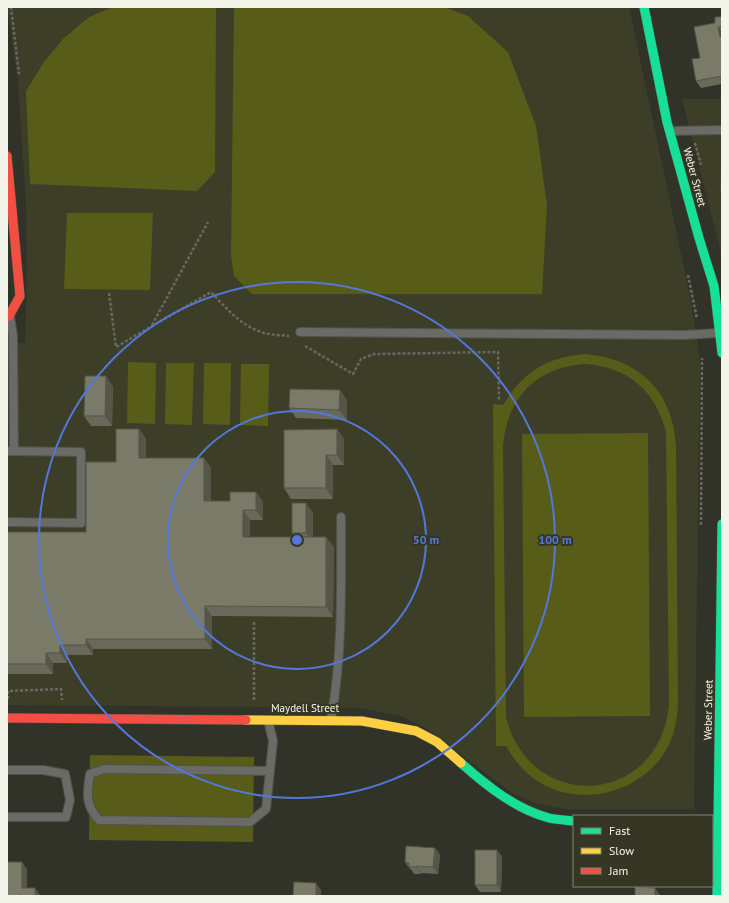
<svg xmlns="http://www.w3.org/2000/svg" width="729" height="903" viewBox="0 0 729 903" font-family="'PT Sans',sans-serif">
<style>
.built{fill:#3c3e27}
.green{fill:#585c19;fill-rule:evenodd}
.lines{fill:none;stroke-linecap:round;stroke-linejoin:round}
.lane-casing{stroke:#505148;stroke-width:10}
.fast-casing{stroke:#505148;stroke-width:10}
.slow-casing{stroke:#505148;stroke-width:10}
.jam-casing{stroke:#505148;stroke-width:10}
.path{stroke:#696964;stroke-width:2.5;stroke-dasharray:3 2;stroke-linecap:butt}
.lane{stroke:#6a6a66;stroke-width:8}
.fast{stroke:#16e098;stroke-width:9}
.slow{stroke:#ffcf43;stroke-width:9}
.jam{stroke:#f24e42;stroke-width:9}
.wall{fill:#686959}
.shaded-wall{fill:#555548}
.building{fill:#797a67;stroke:#555548}
.ring{fill:none;stroke:#5378dc;stroke-width:2}
.labels{text-anchor:middle;dominant-baseline:central;stroke-width:4;stroke-linejoin:round;paint-order:stroke}
.street-label{font-size:11px;fill:#f4f5ea;stroke:#353724}
.centre{fill:#5378dc;stroke:#353724;stroke-width:2}
.ring-label{font-size:12px;text-anchor:middle;font-weight:bold;fill:#5378dc;stroke:#353724;stroke-width:4;stroke-linejoin:round;paint-order:stroke}
</style>
<rect width="100%" height="100%" fill="#323328"/>
<path class="built" d="M7 7H629L691 301 700 360 694 809H568L537 804 513 794 428 729 401 716 361 708 7 705V343H25L27 271 26 204 18 82Z
M682 99H722V256Z"/>
<path class="green" d="M113 7H216L215 172 197 191 30 184 26 91 44 62 63 39 89 17Z
M234 7H444L468 16 508 52 536 126 547 205 542 294H252L234 276 231 255Z
M67 213H153L150 290 64 289Z
M585 354C639 359 672 390 676 445L678 704C677 723 673 742 661 758 628 801 560 809 522 768 515 761 511 754 506 746H496L493 404 503 405C523 372 547 357 585 354ZM585 364C628 367 655 390 666 432L669 704C661 805 531 816 506 717L503 446C507 398 536 367 585 364Z
M128 362 156 363 155 424 127 423Z
M166 363H194L192 425 165 424Z
M204 363H231L230 425 203 424Z
M241 364H269L268 426 240 425Z
M648 433 650 716 524 717 522 434Z
M90 755 254 757 253 842 89 840Z"/>
<g class="lines">
<defs>
<path id="lane" d="M671 131 722 130
M10 316 13 336 14 451
M300 332 684 335 718 333
M7 451 81 452V523L7 522
M331 719C343 653 341 585 341 517
M268 720 273 741 266 809 250 822 99 820C85 805 87 793 90 774L104 769 270 771
M7 770H43L65 774 70 800 66 817H7"/>
<path id="fast" d="M644 7 667 122 699 238 714 286 722 353
M461 763C486 785 515 809 549 818 557 820 566 820 574 821
M717 896 722 524"/>
<path id="slow" d="M246 720 362 721 416 731 437 742 461 763"/>
<path id="jam" d="M7 156 20 296 9 316 7 317
M7 718 246 720"/>
</defs>
<use href="#lane" class="lane-casing"/>
<use href="#fast" class="fast-casing"/>
<use href="#slow" class="slow-casing"/>
<use href="#jam" class="jam-casing"/>
<path class="path" d="M11 7 19 74
M695 143 701 165
M688 275 697 319
M109 293 116 347 211 292C227 309 241 326 264 333 272 335 281 335 289 336
M152 325 208 222
M305 346 353 374 361 359 374 354 498 352 499 400
M701 525 702 358
M254 622V702
M8 699V691L61 689 62 700"/>
<use href="#lane" class="lane"/>
<use href="#fast" class="fast"/>
<use href="#slow" class="slow"/>
<use href="#jam" class="jam"/>
</g>
<path class="wall" d="M722 17V84L701 88 696 81 715 23Z
M113 386 112 426H91L84 416Z
M347 400V420L296 418 289 408Z
M139 429 146 439V458H204L211 468V501H230L256 492 263 502V520H250V537H295L292 533 306 503 313 513V537H326L334 547 333 617 212 616V649H93V655H67V663H53V674H7V532H86L116 462Z
M337 429 344 439V465H333V499H291L284 488Z
M435 848 440 855 438 874 421 873V874H414L411 869H410L405 862Z
M497 850 502 857 501 892H480L475 885Z"/>
<path class="shaded-wall" d="M718 27 722 32V40L720 37Z
M106 376 113 386 112 426 105 416Z
M340 390 347 400V420L339 410Z
M139 429 146 439V468L139 458Z
M337 429 344 439V465L337 455Z
M326 455 333 465V499L326 488Z
M204 458 211 468V511L204 501Z
M256 492 263 502V520L256 510Z
M306 503 313 513V543L306 533Z
M243 510 250 520V547L243 537Z
M326 537 334 547 333 617 326 607Z
M205 606 212 616V649L205 639Z
M86 639 93 649V655L86 645Z
M60 645 67 655V663L60 653Z
M46 653 53 663V674L46 664Z
M435 848 440 855 438 874 433 867Z
M497 850 502 857 501 892 497 885Z
M22 862 27 869V895L22 888Z
M416 866 421 873V874L416 867Z
M316 883 321 890V896H316Z
M35 888 40 895V896H35Z
M655 888 660 895V896H655Z"/>
<path class="building" d="M715 17H722V26L718 27 720 37 722 36V76L696 81 692 59 700 58 694 27 715 23Z
M722 147V191H721Z
M85 376H106L105 416H84Z
M290 389 340 390 339 410 289 408Z
M116 429H139V458H204V501H230V492H256V510H243V537H326V607L205 606V639H86V645H60V653H46V664H7V532H86V462H116Z
M337 429V455H326V488H284V430Z
M292 503H306V533H292Z
M406 846 435 848 433 867 416 866V867H409V863L405 862Z
M475 850H497V885H475Z
M7 862H22V888H35V896H7Z
M294 882 316 883V896H293Z
M635 887 655 888V896H635Z"/>
<g class="ring">
<circle cx="297" cy="540" r="129"/>
<circle cx="297" cy="540" r="258"/>
</g>
<g class="labels">
<g class="street-label">
<text transform="translate(695 177) rotate(75)">Weber Street</text>
<text x="305" y="708">Maydell Street</text>
<text transform="translate(708 710) rotate(-89)">Weber Street</text>
</g>
</g>
<circle cx="297" cy="540" r="6" class="centre"/>
<g class="ring-label">
<text x="426" y="544">50 m</text>
<text x="555" y="544">100 m</text>
</g>
<rect width="729" height="903" fill="none" stroke="#f4f5ea" stroke-width="16"/>
<rect x="573" y="815" width="140" height="72" fill="#353724" stroke="#818373"/>
<rect x="581" y="828" width="20" height="6" fill="#16e098" stroke="#818373"/>
<text x="609" y="835" font-size="12" fill="#f4f5ea">Fast</text>
<rect x="581" y="848" width="20" height="6" fill="#ffcf43" stroke="#818373"/>
<text x="609" y="855" font-size="12" fill="#f4f5ea">Slow</text>
<rect x="581" y="868" width="20" height="6" fill="#f24e42" stroke="#818373"/>
<text x="609" y="875" font-size="12" fill="#f4f5ea">Jam</text>
</svg>
